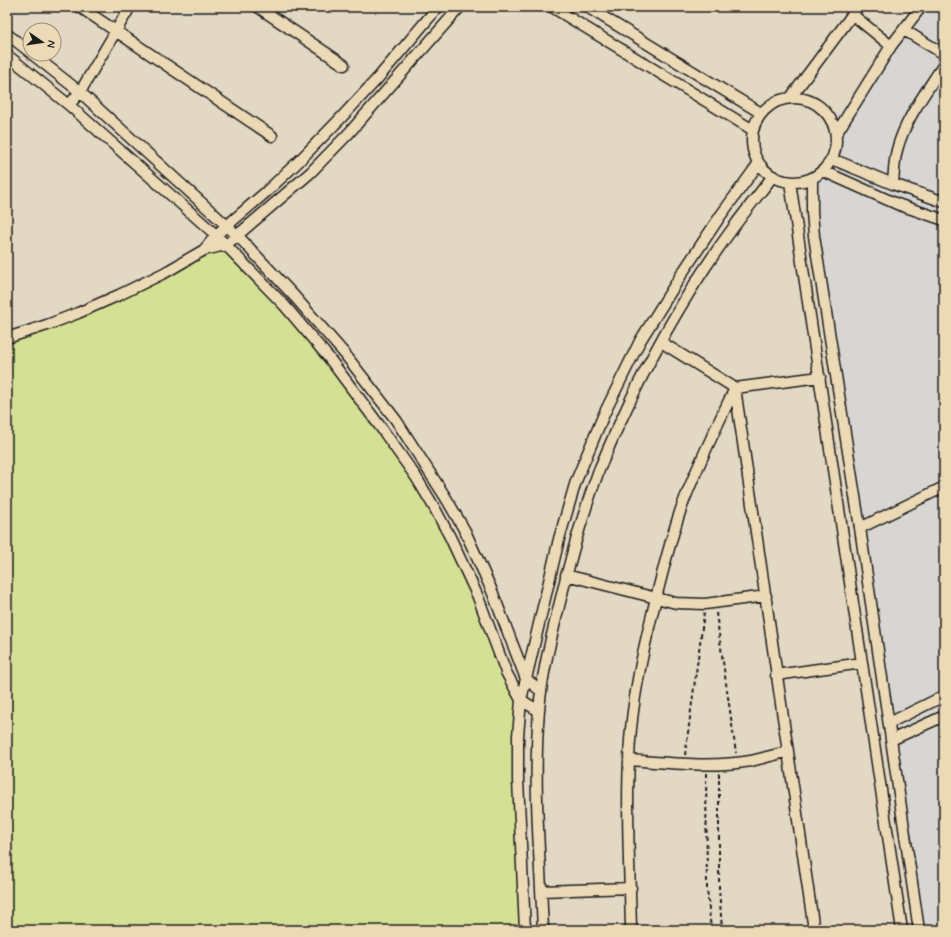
<svg xmlns="http://www.w3.org/2000/svg" width="951" height="937" viewBox="0 0 951 937" font-family="Mynerve,sans-serif">
<style>
.built{fill:#d8d6d3}
.green{fill:#d4e093;stroke:#787e58}
.lines{fill:none;stroke-linecap:round;stroke-linejoin:round}
.minor-casing{stroke:#1c1c1c;stroke-width:13}
.path{stroke:#1c1c1c;stroke-width:2;stroke-dasharray:4 3;stroke-linecap:butt}
.minor{stroke:#ecdab7;stroke-width:10}
</style>
<rect width="100%" height="100%" fill="#e3d8c4"/>
<filter id="ink" filterUnits="userSpaceOnUse"><feTurbulence type="fractalNoise" baseFrequency=".025" numOctaves="2"/><feDisplacementMap in="SourceGraphic" scale="8" xChannelSelector="R" yChannelSelector="G"/><feConvolveMatrix kernelMatrix="1 2 1 2 8 2 1 2 1" color-interpolation-filters="sRGB"/></filter>
<g filter="url(#ink)">
<path class="built" d="M921 7H944V930H919L812 212V178L832 159V120L891 46Z"/>
<path class="green" d="M226 245 285 306 434 507 521 700 525 930H7V337L78 313Z"/>
<g class="lines">
<defs>
<path id="minor" d="M80 7 272 136
M258 7 344 65
M552 7 753 130
M587 7 761 113
M853 15 891 46
M904 30 944 54
M7 34 30 52
M32 54 80 92 238 236 295 297 344 353 396 420 446 498 465 531 492 591 526 679 541 691
M7 55 69 105 216 235 285 306 329 358 382 429 416 477 434 507 450 537 478 597 506 672 521 700 539 711
M791 97 858 7
M752 140a42 42 0 1 1 84 0a42 42 0 1 1-84 0Z
M69 105 80 92 130 7
M836 134 891 46 921 7
M832 159 893 184 944 202
M823 171 897 204 944 220
M812 178V212L814 236 860 528 919 930
M790 182 902 930
M893 184C894 173 894 161 897 150 905 119 927 91 944 64
M204 250 216 235 266 192 298 162 339 120 378 78 438 7
M7 338 47 325 78 313 119 295 166 272 204 250 226 245 310 173 349 133 460 7
M661 342 735 388 820 377
M735 388C762 568 786 749 814 930
M860 528 944 487
M566 575 676 603 705 604 766 596
M776 675 862 663
M889 723 944 696
M891 740 944 716
M629 760C669 763 711 768 751 761 763 758 774 755 786 752
M541 891 631 888
M525 930 518 780V736L521 700 559 539 576 481 604 414 640 341 683 272 721 215 759 163
M543 930C540 857 533 783 539 710 542 672 552 635 561 598 571 555 584 511 599 470 605 456 611 442 617 429 649 358 687 290 733 228 746 210 760 193 773 176
M631 930C630 874 626 817 629 761 630 714 639 668 650 623 659 585 668 547 681 509 696 468 716 428 735 388"/>
</defs>
<use href="#minor" class="minor-casing"/>
<path class="path" d="M716 613 736 753
M685 755 704 613
M706 773 707 889 711 930
M719 773V888L722 930"/>
<use href="#minor" class="minor"/>
</g>
</g>
<rect width="951" height="937" fill="none" stroke="#ecdab7" stroke-width="24"/>
<rect x="12" y="12" width="927" height="913" fill="none" stroke="#1c1c1c" stroke-width="1.5" filter="url(#ink)"/>
<g transform="translate(42 42) rotate(103)"><circle r="19" fill="#ecdab7" stroke="#998e79"/>
<path d="M0-3L7 15L0 10L-7 15Z" fill="#1c1c1c"/>
<text y="-6" font-size="11" font-weight="bold" text-anchor="middle" fill="#1c1c1c">N</text>
</g>
</svg>
